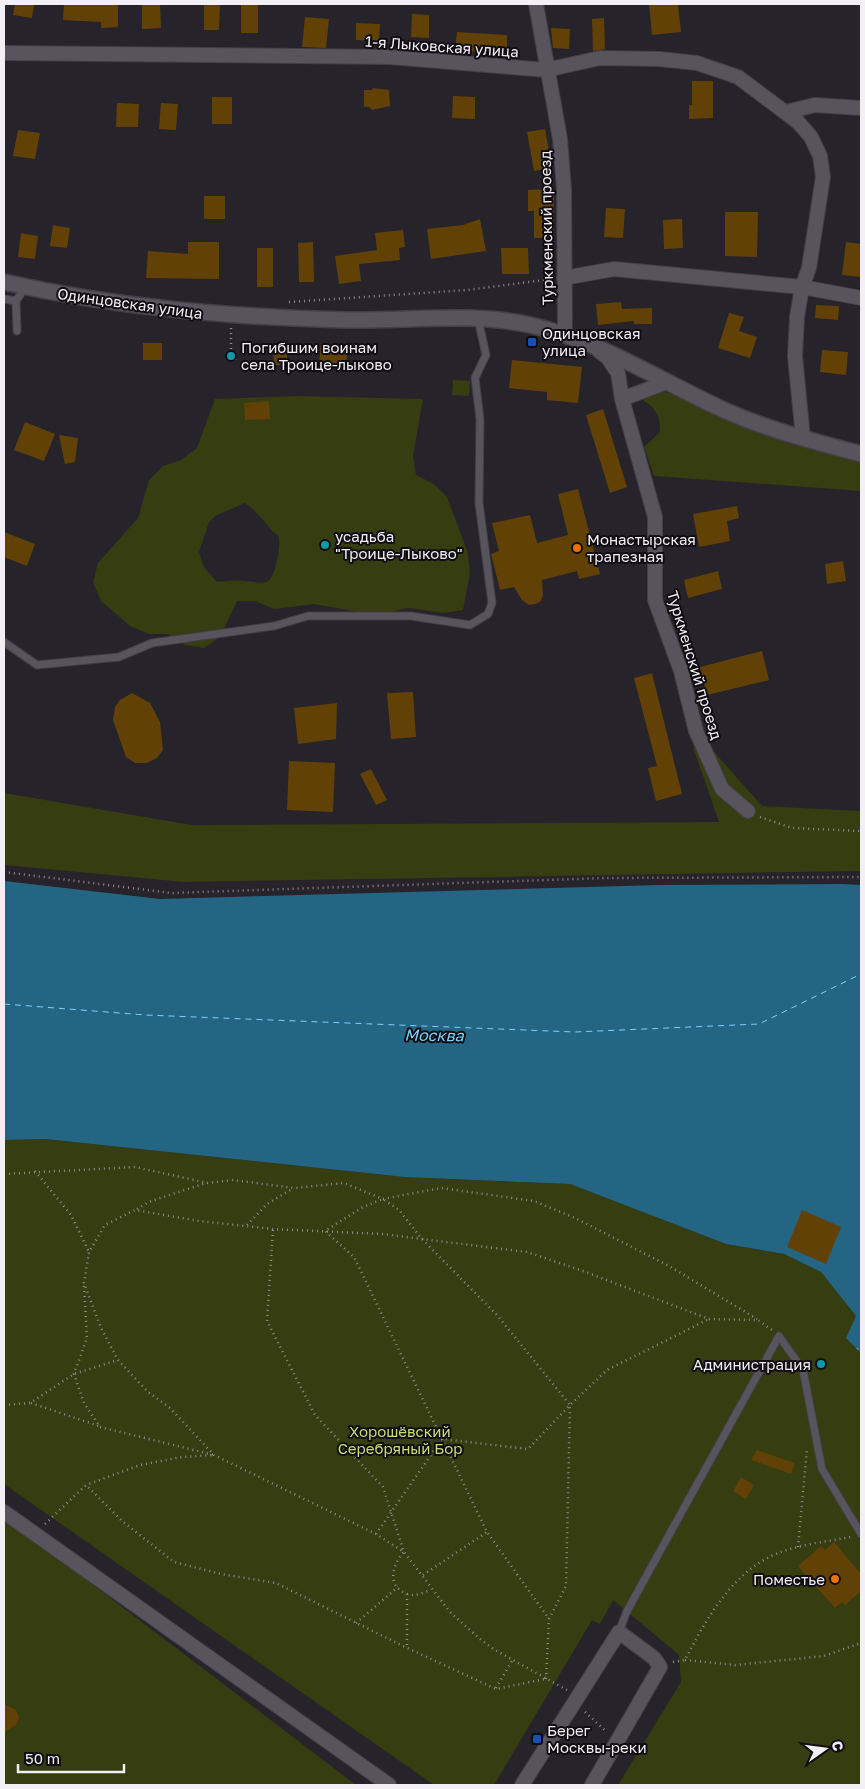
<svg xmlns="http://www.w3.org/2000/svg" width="865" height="1789" viewBox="0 0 865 1789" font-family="'Golos Text',sans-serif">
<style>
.green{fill:#353d11;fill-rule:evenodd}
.water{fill:#246583}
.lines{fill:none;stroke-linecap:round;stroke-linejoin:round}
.ferry{stroke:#7bd2ff;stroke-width:1;stroke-dasharray:6 5;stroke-linecap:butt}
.building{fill:#624107}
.lane-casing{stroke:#423f46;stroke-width:9}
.street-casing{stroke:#423f46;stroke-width:16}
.secondary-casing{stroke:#423f46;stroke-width:18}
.path{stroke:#8f8c93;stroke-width:2.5;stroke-dasharray:1 4;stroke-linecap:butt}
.lane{stroke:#58545d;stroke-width:7}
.street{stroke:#58545d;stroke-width:14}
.secondary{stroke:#58545d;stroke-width:15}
.transit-dot{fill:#1a4fb4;stroke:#0f0d11;stroke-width:2}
.culture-dot{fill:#0f9aa8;stroke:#0f0d11;stroke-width:2}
.food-dot{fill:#e8710a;stroke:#0f0d11;stroke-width:2}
.labels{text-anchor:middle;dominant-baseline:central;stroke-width:4;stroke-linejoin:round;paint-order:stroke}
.street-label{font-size:15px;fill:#f2eff5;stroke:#0f0d11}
.poi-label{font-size:15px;fill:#f2eff5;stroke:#0f0d11;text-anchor:start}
.park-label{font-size:15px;fill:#c8de77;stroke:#0f0d11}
.water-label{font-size:16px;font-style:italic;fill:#7bd2ff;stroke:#0f0d11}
</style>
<rect width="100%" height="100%" fill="#27232b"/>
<path class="green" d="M453 380 470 381 469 396 452 395Z
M657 390 683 397 738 425 790 444 861 461V491L654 476 644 447 660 432C660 414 656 408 641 399Z
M298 396 423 399 413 456 416 475 434 484 447 497 468 553 470 573 463 610 443 613 408 608 375 615 314 604 274 609 255 601H237L220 637 204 648 185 645 168 634H149L130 626 101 601 93 582 98 563 138 518 149 480 163 466 181 460 197 448 215 399ZM245 503C258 511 267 527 279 537 280 547 278 555 276 564 270 589 264 582 245 581 236 580 226 581 217 582L204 567 199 552 209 522 217 515Z
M708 745 762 806 861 811V871L184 882 4 865V793L192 825 719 822 693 747Z
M45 1139 404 1177 570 1184 726 1244 784 1254 821 1272 856 1316 857 1349 861 1353V1785H618L681 1682 679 1655 613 1600 600 1624 592 1620 494 1785H434L4 1484V1140Z
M4 1517 356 1785H4Z"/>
<path class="water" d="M4 881 160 899 660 885 843 884 861 885V1353L846 1338 856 1316 821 1272 784 1254 726 1244 570 1184 404 1177 45 1139 4 1140Z"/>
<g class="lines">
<path class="ferry" d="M4 1004 145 1015 575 1032 759 1024 861 974"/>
</g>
<path class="building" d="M15 4H34L32 18 13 15Z
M64 4H118V27L101 28V22L63 20Z
M142 4H160L161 28 142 29Z
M204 4H220L219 30H204Z
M241 4H258V33H241Z
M649 4H678L681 32 652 35Z
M412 14 429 15V38L411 37Z
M305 17 329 19 326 48 302 47Z
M604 18 605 49 593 51 592 19Z
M356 23 380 24 379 41 356 40Z
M551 28 570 29 569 49 553 48Z
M457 32 507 35V53L455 51Z
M692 81H713V118L689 119V105H692Z
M373 88 389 90 390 106 372 110 369 107H364V90H372Z
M453 96 475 97V119L452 118Z
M212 97H232V124H212Z
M117 103 139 104 138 127H116Z
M161 103 178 104 176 130 159 129Z
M545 129 552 168 534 171 527 132Z
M18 130 40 133 35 159 13 156Z
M554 189V238H534V211H528V190Z
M204 196H225V219H204Z
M606 208 625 209 623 238 604 237Z
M725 212H758L757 257 725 256Z
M480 219 486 251 431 259 427 229 463 225Z
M682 219 683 248 664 249 663 220Z
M53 225 70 228 67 248 50 246Z
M403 230 405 247 399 248 400 260 359 264 361 281 339 284 335 256 377 250 375 233Z
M21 233 38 236 35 259 18 257Z
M188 242H219V279L146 278 148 251 188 254Z
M313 242 314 282H299L298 243Z
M846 242 861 244V277L842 275Z
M257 248H273V287H257Z
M501 248H528L529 274H502Z
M621 302 622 309 652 308V324H634V321L598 325 596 304Z
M816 305 839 306 838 320 815 318Z
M729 313 744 317 739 331 757 337 750 358 718 348Z
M143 343H162V360H143Z
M321 343 348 346 346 367 319 364Z
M273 346H287V365H274Z
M822 350 848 352 846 375 820 372Z
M512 360 582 367 578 403 547 400V392L509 388Z
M269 401 270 419 245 420 244 403Z
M603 409 627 487 610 493 586 415Z
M25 422 55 434 44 461 14 450Z
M59 435 78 438 75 462 65 464Z
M578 489 600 574 579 579 577 571 542 580 543 595 541 601 536 604 529 605 522 600 514 587 500 590 491 554 499 551 492 523 530 515 537 543 568 535 558 494Z
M737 506 739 518 727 521 730 541 699 547 693 514Z
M4 532 35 544 27 566 4 557Z
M843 561 846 581 827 584 825 564Z
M718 571 722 589 688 598 684 580Z
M762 651 769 680 707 695 700 667Z
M652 673 682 794 656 801 648 768 657 766 634 678Z
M413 692 416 737 391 739 387 693Z
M132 693 150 703 160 722 163 750 157 758 147 763H135L126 757 113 720 115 707 120 700Z
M337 703 336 739 298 744 294 708Z
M289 761 335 763 333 812 287 810Z
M371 769 387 800 376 805 360 774Z
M802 1210 841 1227 826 1264 787 1247Z
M757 1450 795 1463 791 1474 751 1460Z
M741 1477 754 1485 746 1499 733 1491Z
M834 1542 861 1574V1591L845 1605 842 1602 835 1608 798 1566 821 1546 825 1550Z
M4 1704 16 1710 19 1718 16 1725 4 1732Z"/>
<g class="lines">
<defs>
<path id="lane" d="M4 299 16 301 25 287
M16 301 17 331
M4 642 37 665 119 657 152 643 274 626 308 616H411L470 625 488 614 492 603 479 503 480 419 475 378 486 355 478 319
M619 1632 627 1611 779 1336 803 1370 822 1469 861 1534"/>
<path id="street" d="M536 4 560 139 564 189 565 334
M4 53 390 57 546 70 600 58 659 59 697 63 738 77 798 122 811 137 820 156 823 177 809 268 802 287 797 317 795 356 803 438
M786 112 815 105 861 108
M564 278 614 269 802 287 861 298
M599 351 608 358 618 373 622 399 655 517V600L681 671 696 731 722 789 748 811
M622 399 667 382
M4 1512 389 1785
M522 1785 619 1632 654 1658 660 1667 592 1785"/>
<path id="secondary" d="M4 282C118 308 232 317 348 320 409 321 471 312 530 325 599 340 662 382 726 411 769 430 816 442 861 454"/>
</defs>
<use href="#lane" class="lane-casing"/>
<use href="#street" class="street-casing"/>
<use href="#secondary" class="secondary-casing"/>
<path class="path" d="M289 302 467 290 552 279
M231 352H227V360H235V352H231V328
M760 817 792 828 861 831
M4 872 171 893 604 878 861 877
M35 1171 71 1215 89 1252
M4 1174 135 1167 208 1183 233 1180 294 1188 344 1183 383 1199 441 1188 534 1201 575 1218 669 1266 757 1319
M137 1209 151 1201 206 1183
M247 1225 267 1204 292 1189
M273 1230 267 1321 315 1415 383 1487 404 1552C392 1564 386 1588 408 1594 416 1597 424 1592 431 1590
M84 1286 87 1338 74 1374 84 1403 100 1427 214 1455 182 1457 140 1465 86 1485
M857 1349 861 1345
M31 1403 99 1426
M4 1405 30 1403 74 1374 118 1360
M442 1439 487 1532 549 1619
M45 1524 86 1485 122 1521 174 1562 221 1574 276 1583 407 1648 496 1689 545 1679
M376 1534 442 1439 354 1257 325 1231 363 1207 383 1199 399 1210 422 1239 497 1315 570 1405 528 1449 442 1439
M798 1547 807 1449
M423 1575 487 1532
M407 1594V1648
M356 1623 398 1587
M685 1660 735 1665 824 1656 861 1643
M673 1662 685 1660C705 1621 729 1578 769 1557 794 1545 824 1542 851 1537
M546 1679 549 1619 566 1586 570 1405 607 1370 709 1319
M496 1688 513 1659
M567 1690 495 1650 480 1639 450 1612 404 1552 376 1534 214 1455 170 1408 148 1392 118 1360 101 1328 84 1283 89 1252 105 1225 135 1210 199 1221 273 1229 382 1234 422 1239 527 1252 583 1271 709 1319 758 1320 772 1330
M585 1712 607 1732"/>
<use href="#lane" class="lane"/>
<use href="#street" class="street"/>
<use href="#secondary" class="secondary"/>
</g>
<g class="transit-dot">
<rect x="527" y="337" width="10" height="10" rx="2.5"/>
<rect x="532" y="1734" width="10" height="10" rx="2.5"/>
</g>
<g class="culture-dot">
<circle cx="231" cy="356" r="5"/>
<circle cx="325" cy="545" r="5"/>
<circle cx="821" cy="1364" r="5"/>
</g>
<g class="food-dot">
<circle cx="577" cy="548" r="5"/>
<circle cx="835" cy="1579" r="5"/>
</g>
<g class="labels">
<g class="street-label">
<text transform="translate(442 46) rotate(4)">1-я Лыковская улица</text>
<text transform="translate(546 228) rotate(-91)">Туркменский проезд</text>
<text transform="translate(130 303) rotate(8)">Одинцовская улица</text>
<text transform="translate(695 665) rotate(73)">Туркменский проезд</text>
</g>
<g class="poi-label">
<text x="542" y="333">Одинцовская<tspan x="542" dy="17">улица</tspan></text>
<text x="241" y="347">Погибшим воинам<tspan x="241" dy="17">села Троице-лыково</tspan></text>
<text x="335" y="536">усадьба<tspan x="335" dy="17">"Троице-Лыково"</tspan></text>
<text x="587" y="539">Монастырская<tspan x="587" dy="17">трапезная</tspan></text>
<text x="811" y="1364" text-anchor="end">Администрация</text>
<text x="825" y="1579" text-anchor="end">Поместье</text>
<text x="547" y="1730">Берег<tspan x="547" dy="17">Москвы-реки</tspan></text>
</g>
<g class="park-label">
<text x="400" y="1431">Хорошёвский<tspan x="400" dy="17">Серебряный Бор</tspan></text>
</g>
<g class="water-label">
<text transform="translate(434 1035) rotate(1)">Москва</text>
</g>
</g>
<rect width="865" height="1789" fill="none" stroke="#f2eff5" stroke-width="10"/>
<g transform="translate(825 1749) rotate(76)" stroke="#0f0d11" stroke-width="4" paint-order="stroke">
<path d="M0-4L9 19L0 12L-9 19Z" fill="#f2eff5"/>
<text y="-8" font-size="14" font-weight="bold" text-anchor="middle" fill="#f2eff5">С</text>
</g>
<path d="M18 1764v8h106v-8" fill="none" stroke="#f2eff5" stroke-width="2.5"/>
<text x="25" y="1764" font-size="15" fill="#f2eff5" stroke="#0f0d11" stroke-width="4" paint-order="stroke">50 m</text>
</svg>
